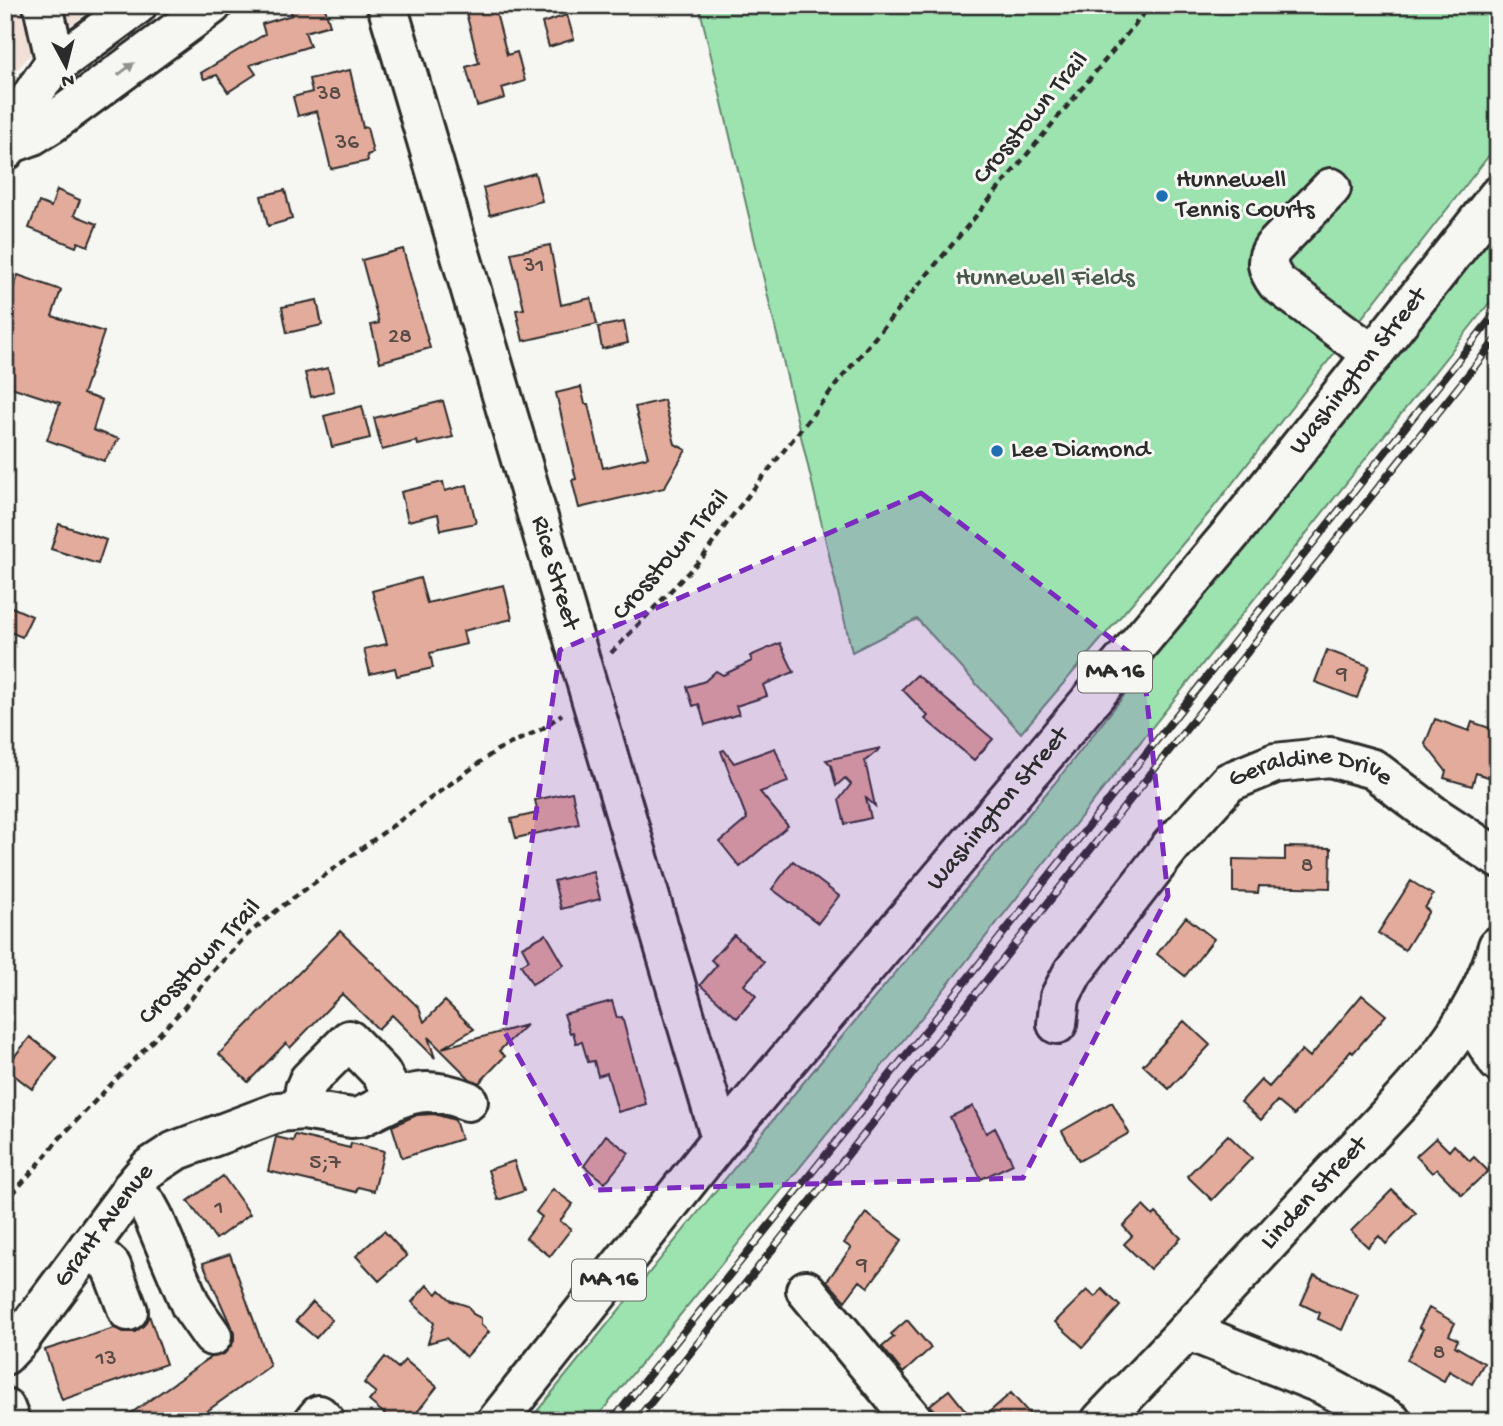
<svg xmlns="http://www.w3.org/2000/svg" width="1503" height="1426" viewBox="0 0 1503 1426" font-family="'Gochi Hand',sans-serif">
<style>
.built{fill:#f0e0d8}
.green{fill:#9de3b0;stroke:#64876e;stroke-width:2}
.building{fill:#e3ab9b;stroke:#2b2b2b;stroke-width:2}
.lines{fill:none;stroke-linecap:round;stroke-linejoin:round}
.minor-casing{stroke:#2b2b2b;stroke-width:44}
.major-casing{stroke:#2b2b2b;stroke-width:44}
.path{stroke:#2b2b2b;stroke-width:4.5;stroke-dasharray:7 5;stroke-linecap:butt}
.minor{stroke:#f6f6f2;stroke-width:38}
.major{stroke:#f6f6f2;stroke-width:38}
.rail-casing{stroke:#2b2b2b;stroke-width:8}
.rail{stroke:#f6f6f2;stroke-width:5;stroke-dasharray:16;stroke-linecap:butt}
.oneway{fill:#90908e}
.marked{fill:#7b2cbf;fill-opacity:0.2;stroke:#7b2cbf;stroke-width:5;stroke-dasharray:14 9;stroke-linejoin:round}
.poi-dot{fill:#1f6fb2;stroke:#f6f6f2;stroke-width:2.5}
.labels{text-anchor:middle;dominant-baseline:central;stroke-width:6;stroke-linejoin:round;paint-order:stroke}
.number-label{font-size:23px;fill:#594b47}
.shield{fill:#f6f6f2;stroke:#686867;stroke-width:2}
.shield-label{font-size:24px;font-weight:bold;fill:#2b2b2b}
.street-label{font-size:26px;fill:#2b2b2b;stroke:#f6f6f2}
.poi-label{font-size:26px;fill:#2b2b2b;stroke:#f6f6f2;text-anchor:start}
.park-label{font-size:26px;fill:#48594c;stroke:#f6f6f2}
</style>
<rect width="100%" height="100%" fill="#f6f6f2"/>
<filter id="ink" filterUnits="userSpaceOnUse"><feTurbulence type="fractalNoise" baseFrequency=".0143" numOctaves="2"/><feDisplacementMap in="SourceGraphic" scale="14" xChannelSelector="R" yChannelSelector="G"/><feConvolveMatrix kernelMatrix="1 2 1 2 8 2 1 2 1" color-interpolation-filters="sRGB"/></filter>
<g filter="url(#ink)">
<path class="built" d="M5 5H98L28 57 5 84Z"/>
<path class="green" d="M699 5H1498V144L1209 513 1021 733 917 619 852 652Z
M1498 223V292L922 1017 594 1421H529L803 1083 1054 784Z"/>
<path class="building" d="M289 5H324L330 25 305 32 310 46 250 65 256 74 228 92 217 75 204 79 201 73 265 34 262 24 292 15Z
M464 5H494L507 55 517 52 525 81 502 88 505 98 477 106 466 67 479 63Z
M567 15 574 39 549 47 542 23Z
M350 70 363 128 367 127 373 153 367 155 368 161 331 169 317 111 298 116 293 97 312 92 309 79Z
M535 173 542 201 490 215 483 188Z
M57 190 80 200 74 215 97 224 88 246 78 242 76 247 29 228 39 202 51 207Z
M285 190 292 219 268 226 261 196Z
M550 245 561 305 591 298 597 324 523 341 516 310 524 309 511 253Z
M403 249 430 348 380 362 371 325 379 323 362 260Z
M18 275 61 290 52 316 104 332 83 394 102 400 93 430 119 439 104 461 47 440 60 403 5 385V313Z
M317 300 322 325 287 333 282 307Z
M624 322 628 343 602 349 598 327Z
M328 368 334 391 311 397 305 373Z
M581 387 585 404H588L603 468 648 457 635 407 664 400 675 444 686 450 664 488 579 508 572 480 576 479 556 393Z
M443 401 453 437 418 445 417 441 382 450 374 418Z
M362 406 370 438 332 447 324 416Z
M443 482 445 491 467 485 476 523 441 530 438 514 408 521 401 492Z
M59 524 106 540 98 564 51 549Z
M420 578 427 603 504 585 512 619 463 631 466 644 430 653 433 668 397 676 395 668 370 674 364 649 387 644 372 591Z
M5 604 32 616 22 637 5 630Z
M780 643 794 672 763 685 767 696 736 706 739 714 705 725 699 704 693 706 687 687 705 681 716 671 723 675 752 661 750 656Z
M1327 650 1369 666 1357 698 1315 682Z
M917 675 993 739 974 760 925 719 928 716 902 689Z
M1435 719 1469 731 1472 722 1498 731V744L1488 777 1476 773 1472 786 1444 778 1446 771 1425 744Z
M775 748 788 782 760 792 788 826 740 867 720 842 747 819 721 751 724 750 734 763Z
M881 748 865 761 875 806 866 798 871 818 845 824 839 800 851 784 845 778 836 786 831 765 826 760Z
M572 792 579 824 516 838 511 819 538 813 535 800Z
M1285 847 1331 848 1330 888 1259 886 1258 893 1233 892V859L1285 860Z
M793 861 839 896 818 923 772 889Z
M593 871 600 899 561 909 554 881Z
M1411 881 1433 895 1425 908 1429 911 1405 950 1378 933Z
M1186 917 1214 939 1185 976 1157 954Z
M340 931 419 1008 424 1022 445 1001 474 1029 442 1048 526 1025 499 1051 505 1056 479 1083 470 1079 428 1037 435 1058 392 1015 378 1029 342 994 290 1048 286 1043 248 1082 219 1054Z
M546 934 564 965 532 984 521 965 529 960 522 947Z
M734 935 764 962 744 985 756 996 737 1018 700 985 717 965 711 960Z
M1362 995 1386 1015 1353 1053 1351 1051 1294 1115 1277 1101 1261 1120 1241 1102 1261 1080 1269 1087 1302 1050 1310 1057Z
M612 1001 617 1018 622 1017 646 1104 618 1112 607 1073 598 1076 594 1061 588 1062 582 1042 576 1043 573 1032 570 1033 564 1014Z
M1184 1021 1210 1045 1169 1089 1143 1065Z
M30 1037 57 1058 32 1089 5 1068Z
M1112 1102 1129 1133 1079 1161 1062 1131Z
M973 1106 986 1133 995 1128 1013 1164 981 1179 950 1117Z
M434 1114 455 1120 461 1139 402 1158 392 1126 417 1115Z
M295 1135 350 1148 351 1143 384 1151 374 1191 358 1187 356 1192 268 1171 276 1137 293 1141Z
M606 1135 629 1153 605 1183 584 1166Z
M1228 1135 1252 1158 1212 1200 1187 1176Z
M1436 1138 1449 1151 1454 1145 1470 1161 1474 1157 1488 1171 1462 1195 1437 1169 1432 1173 1416 1156Z
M514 1161 524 1191 498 1200 488 1170Z
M223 1176 250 1214 216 1239 188 1201Z
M553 1189 573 1204 560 1221 571 1229 550 1256 526 1238 542 1217 536 1212Z
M1392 1190 1416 1213 1386 1244 1379 1236 1368 1247 1351 1231Z
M1143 1206 1153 1216 1156 1213 1181 1238 1150 1269 1124 1244 1132 1236 1123 1226Z
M866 1213 902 1240 868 1287 860 1281 845 1301 827 1281 851 1248 844 1243Z
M384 1231 407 1256 379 1281 356 1256Z
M230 1254 270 1366 193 1421H120L211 1357 224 1354 231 1346 234 1341V1333L203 1263Z
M1314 1275 1358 1294 1342 1330 1318 1319 1320 1313 1301 1304Z
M427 1285 437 1294 440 1290 452 1301 468 1306 473 1314 481 1318V1324L489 1332 466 1357 446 1338 428 1343 434 1323 412 1302Z
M1102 1289 1120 1306 1083 1347 1055 1322 1087 1290 1095 1297Z
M313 1302 332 1320 316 1338 296 1321Z
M1429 1308 1455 1323 1449 1335 1458 1340 1455 1346 1484 1363 1472 1384 1449 1371 1444 1381 1407 1360 1423 1329 1419 1327Z
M149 1315 166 1364 62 1400 45 1350 114 1328 124 1332H135L144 1325Z
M907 1320 931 1348 903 1373 882 1347 894 1337 891 1334Z
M385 1357 398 1368 405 1360 437 1387 410 1421H393L369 1401 376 1393 364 1383Z
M949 1390 974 1421H943L930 1405Z
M1011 1393 1036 1421H979Z"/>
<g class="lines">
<defs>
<g id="minor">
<path d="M43 5 56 64"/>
<path id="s1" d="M387 5 721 1139"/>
<path d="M7 145 31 136 52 123 212 5"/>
<path d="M5 151 33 94 50 69 137 5"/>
<path d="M1331 188 1273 248C1264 261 1268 271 1277 283L1373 355"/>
<path d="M1469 1016 1498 1062"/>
<path id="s2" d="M1057 1024 1060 997 1073 972 1171 846 1229 782 1275 763 1330 757 1373 769 1433 815 1498 858"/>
<path d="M303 1110 305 1089 309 1080 349 1040 381 1073 395 1099"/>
<path d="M131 1189 147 1205 153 1216 191 1306 212 1336"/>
<path d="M89 1246 111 1266 128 1311"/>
<path d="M806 1290 914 1421"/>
<path d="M1189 1331 1322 1384 1391 1421"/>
<path id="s3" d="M5 1355 20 1339 137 1182 149 1168 175 1151 279 1112 303 1110 352 1118 360 1117C405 1096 418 1082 468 1101"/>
<path d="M5 1408 10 1421"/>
<path d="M314 1421 319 1415 325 1421"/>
<path id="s4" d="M1101 1421C1176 1343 1250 1264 1323 1184 1389 1112 1471 1042 1498 946"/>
</g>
<g id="major">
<path id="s5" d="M497 1421 721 1139 1234 530 1498 196"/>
</g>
</defs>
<use href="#minor" class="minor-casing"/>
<use href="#major" class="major-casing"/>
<path class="path" d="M611 653 703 557 729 520 839 381 1151 5
M5 1204C21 1182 40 1165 56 1142L183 1009 213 971 247 935 281 907 497 750 542 729 562 714"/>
<use href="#minor" class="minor"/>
<use href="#major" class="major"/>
<defs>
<path id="rail" d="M612 1421 960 988 1498 310
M636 1421 1498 337"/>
</defs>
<use href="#rail" class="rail-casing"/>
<use href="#rail" class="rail"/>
</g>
<defs><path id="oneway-solid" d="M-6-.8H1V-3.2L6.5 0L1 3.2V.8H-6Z" transform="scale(1.75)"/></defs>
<use class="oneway" href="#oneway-solid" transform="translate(126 69) rotate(-37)"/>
</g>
<path class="marked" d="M921 493 1143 663 1168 896 1023 1178 594 1190 504 1031 560 650Z"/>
<g class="poi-dot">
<circle cx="1162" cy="196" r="7"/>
<circle cx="997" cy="451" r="7"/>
</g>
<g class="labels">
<g class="number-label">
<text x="329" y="94">38</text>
<text x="347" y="143">36</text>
<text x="534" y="266">31</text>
<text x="400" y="337">28</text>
<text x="1342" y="674">9</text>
<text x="1307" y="866">8</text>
<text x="325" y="1163">5;7</text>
<text x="219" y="1208">1</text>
<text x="862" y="1265">9</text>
<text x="1439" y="1353">8</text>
<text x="106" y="1359">13</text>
</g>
<g class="shield">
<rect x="1078" y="651.5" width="74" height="41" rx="5"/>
<rect x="572" y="1259.5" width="74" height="41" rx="5"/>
</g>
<g class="shield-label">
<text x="1115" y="672">MA 16</text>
<text x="609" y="1280">MA 16</text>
</g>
<g class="street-label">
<text transform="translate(1032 119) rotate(-50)">Crosstown Trail</text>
<text stroke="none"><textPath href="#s5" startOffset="1358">Washington Street</textPath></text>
<text transform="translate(672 556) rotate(-49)">Crosstown Trail</text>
<text stroke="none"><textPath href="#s1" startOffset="592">Rice Street</textPath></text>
<text stroke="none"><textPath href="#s2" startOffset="387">Geraldine Drive</textPath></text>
<text stroke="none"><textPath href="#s5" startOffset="791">Washington Street</textPath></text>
<text transform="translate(201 963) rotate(-46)">Crosstown Trail</text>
<text stroke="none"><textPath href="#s4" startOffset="312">Linden Street</textPath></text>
<text stroke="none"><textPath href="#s3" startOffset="163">Grant Avenue</textPath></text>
</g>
<g class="poi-label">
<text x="1176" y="181">Hunnewell<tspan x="1176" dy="30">Tennis Courts</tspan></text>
<text x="1011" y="451">Lee Diamond</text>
</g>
<g class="park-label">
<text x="1045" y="279">Hunnewell Fields</text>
</g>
</g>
<rect width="1503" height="1426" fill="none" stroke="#f6f6f2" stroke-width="28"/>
<rect x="14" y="14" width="1475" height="1398" fill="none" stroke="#2b2b2b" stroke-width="2.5" filter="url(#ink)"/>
<g transform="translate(66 66) rotate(173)" stroke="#f6f6f2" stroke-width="5" paint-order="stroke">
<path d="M0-5L12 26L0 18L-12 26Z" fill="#2b2b2b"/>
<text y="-10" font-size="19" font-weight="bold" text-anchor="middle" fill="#2b2b2b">N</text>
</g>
</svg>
